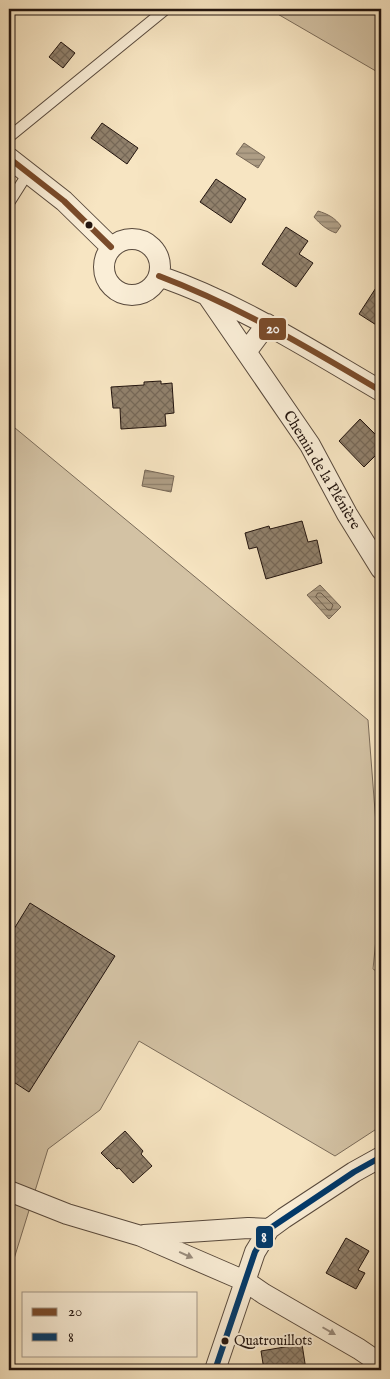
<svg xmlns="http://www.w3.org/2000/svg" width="390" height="1379" viewBox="0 0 390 1379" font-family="'IM FELL English',serif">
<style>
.grass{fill:#d3c2a4;stroke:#7b6c5a}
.water{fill:url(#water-rules);stroke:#776756}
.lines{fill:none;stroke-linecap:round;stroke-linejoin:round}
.shore{stroke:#695a4a;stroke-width:1}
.building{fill:url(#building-cross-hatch);stroke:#23150f}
.service-casing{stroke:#58493c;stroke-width:12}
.minor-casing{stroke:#58493c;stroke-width:22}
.service{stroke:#faeed7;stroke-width:10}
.minor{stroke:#faeed7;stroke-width:20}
.bus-1-casing{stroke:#faeed7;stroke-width:10}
.bus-2-casing{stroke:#faeed7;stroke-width:10}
.bus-1{stroke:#7a4b2a;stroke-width:6}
.bus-2{stroke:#00396b;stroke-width:6}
.oneway{fill:#998c7d}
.bus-dot{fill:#23150f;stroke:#faeed7;stroke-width:2}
.labels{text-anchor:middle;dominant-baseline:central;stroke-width:4;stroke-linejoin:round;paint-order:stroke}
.bus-label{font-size:14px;fill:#23150f;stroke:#faeed7;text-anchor:start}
.street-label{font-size:15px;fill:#23150f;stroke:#faeed7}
.line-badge{stroke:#faeed7;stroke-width:2}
.badge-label{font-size:14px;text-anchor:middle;font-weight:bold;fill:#fff}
</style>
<defs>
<pattern id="water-rules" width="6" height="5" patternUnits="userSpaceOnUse" patternTransform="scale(1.25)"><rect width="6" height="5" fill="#af9e85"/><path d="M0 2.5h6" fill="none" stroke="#8e806b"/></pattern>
<pattern id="building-cross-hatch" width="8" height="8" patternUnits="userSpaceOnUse" patternTransform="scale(1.25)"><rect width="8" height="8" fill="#91816c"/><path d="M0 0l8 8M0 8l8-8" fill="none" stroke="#766857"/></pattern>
</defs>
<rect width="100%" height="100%" fill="#f7e5c2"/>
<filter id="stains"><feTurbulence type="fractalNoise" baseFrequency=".004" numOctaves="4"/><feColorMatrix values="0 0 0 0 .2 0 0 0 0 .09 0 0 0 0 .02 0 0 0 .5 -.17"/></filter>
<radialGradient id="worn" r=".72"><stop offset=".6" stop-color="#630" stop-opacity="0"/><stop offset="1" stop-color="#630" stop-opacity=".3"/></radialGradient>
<path class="grass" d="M269 9H381V74Z
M9 423 368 720 381 889 373 969 381 974V1126L335 1156 139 1041 100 1110 48 1149 9 1275Z"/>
<path class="water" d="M244 143 265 157 258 168 236 154Z
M318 211C328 214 335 218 341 226L336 233C327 230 320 224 314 217Z
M145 470 174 476 171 492 142 486Z
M320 585 341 607 329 619 307 595Z"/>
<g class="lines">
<path class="shore" d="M318 593H321L333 605 331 610H328L316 597Z"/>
</g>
<path class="building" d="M61 42 75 53 63 68 49 57Z
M102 123 138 148 127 164 91 138Z
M216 179 246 199 231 223 200 202Z
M286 227 308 241 299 254 313 263 296 287 262 264Z
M381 280V328L359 314Z
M161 381V384L172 383 174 413 165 414 166 426 121 429 120 408H113L111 387 144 385V382Z
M360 419 381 440V450L364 467 339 441Z
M302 521 308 542 317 540 322 563 266 579 257 547 249 549 245 533 269 526 270 529Z
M30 903 115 956 29 1092 9 1079V937Z
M125 1131 143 1151 141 1154 152 1166 133 1183 119 1168 117 1169 101 1153Z
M346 1238 369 1251 358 1270 365 1273 356 1289 326 1273Z
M302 1344 306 1370H264L261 1351Z"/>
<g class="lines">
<defs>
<path id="service" d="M9 137 166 9
M9 203 28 173"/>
<path id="minor" d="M9 158 64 201 111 247
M104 267a28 28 0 1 1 56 0a28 28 0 1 1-56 0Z
M159 276C238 303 309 349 381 391
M207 295 310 445 347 514 381 569
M246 352 267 324
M9 1191 67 1214 141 1236 245 1281 264 1294 359 1349 381 1364
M144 1235 248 1228 269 1229
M215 1370 255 1252 269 1229 284 1218 354 1172 381 1157"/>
</defs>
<use href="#service" class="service-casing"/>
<use href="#minor" class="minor-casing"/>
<use href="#service" class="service"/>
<use href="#minor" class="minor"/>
<defs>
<path id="bus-1" d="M9 158 64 201 111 247
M159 276C238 306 309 348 381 391"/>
<path id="bus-2" d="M215 1370 255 1252 269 1229 354 1172 381 1157"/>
</defs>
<use href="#bus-1" class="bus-1-casing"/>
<use href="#bus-2" class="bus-2-casing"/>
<use href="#bus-1" class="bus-1"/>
<use href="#bus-2" class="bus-2"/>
</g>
<defs><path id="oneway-solid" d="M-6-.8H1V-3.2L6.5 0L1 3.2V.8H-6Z" transform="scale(1.25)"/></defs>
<g class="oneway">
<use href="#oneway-solid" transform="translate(186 1255) rotate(24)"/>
<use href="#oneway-solid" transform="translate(329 1331) rotate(30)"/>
</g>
<g class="bus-dot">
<circle cx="89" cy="225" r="4.5"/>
<circle cx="225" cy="1341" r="4.5"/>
</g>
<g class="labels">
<g class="bus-label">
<text x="234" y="1341">Quatrouillots</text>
</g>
<g class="street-label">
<text transform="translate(322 470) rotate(59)">Chemin de la Plénière</text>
</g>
</g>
<g class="line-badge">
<rect x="258" y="317" width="29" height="24" rx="5" fill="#7a4b2a"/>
<rect x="255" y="1225" width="19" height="24" rx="5" fill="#00396b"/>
</g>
<g class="badge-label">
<text x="273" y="333">20</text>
<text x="264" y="1242">8</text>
</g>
<rect width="390" height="1379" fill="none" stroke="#f7e5c2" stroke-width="30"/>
<rect x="10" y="10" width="370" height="1359" fill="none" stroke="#23150f" stroke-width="2.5"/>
<rect x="15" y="15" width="360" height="1349" fill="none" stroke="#23150f"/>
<rect x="22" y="1292" width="175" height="65" fill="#faeed7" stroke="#a49787"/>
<rect x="32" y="1308" width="25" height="8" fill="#7a4b2a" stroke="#a49787"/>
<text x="68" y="1316" font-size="15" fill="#23150f">20</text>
<rect x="32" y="1333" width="25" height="8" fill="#00396b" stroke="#a49787"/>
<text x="68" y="1342" font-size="15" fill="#23150f">8</text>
<rect width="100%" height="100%" filter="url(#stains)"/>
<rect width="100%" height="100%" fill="url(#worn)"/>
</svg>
